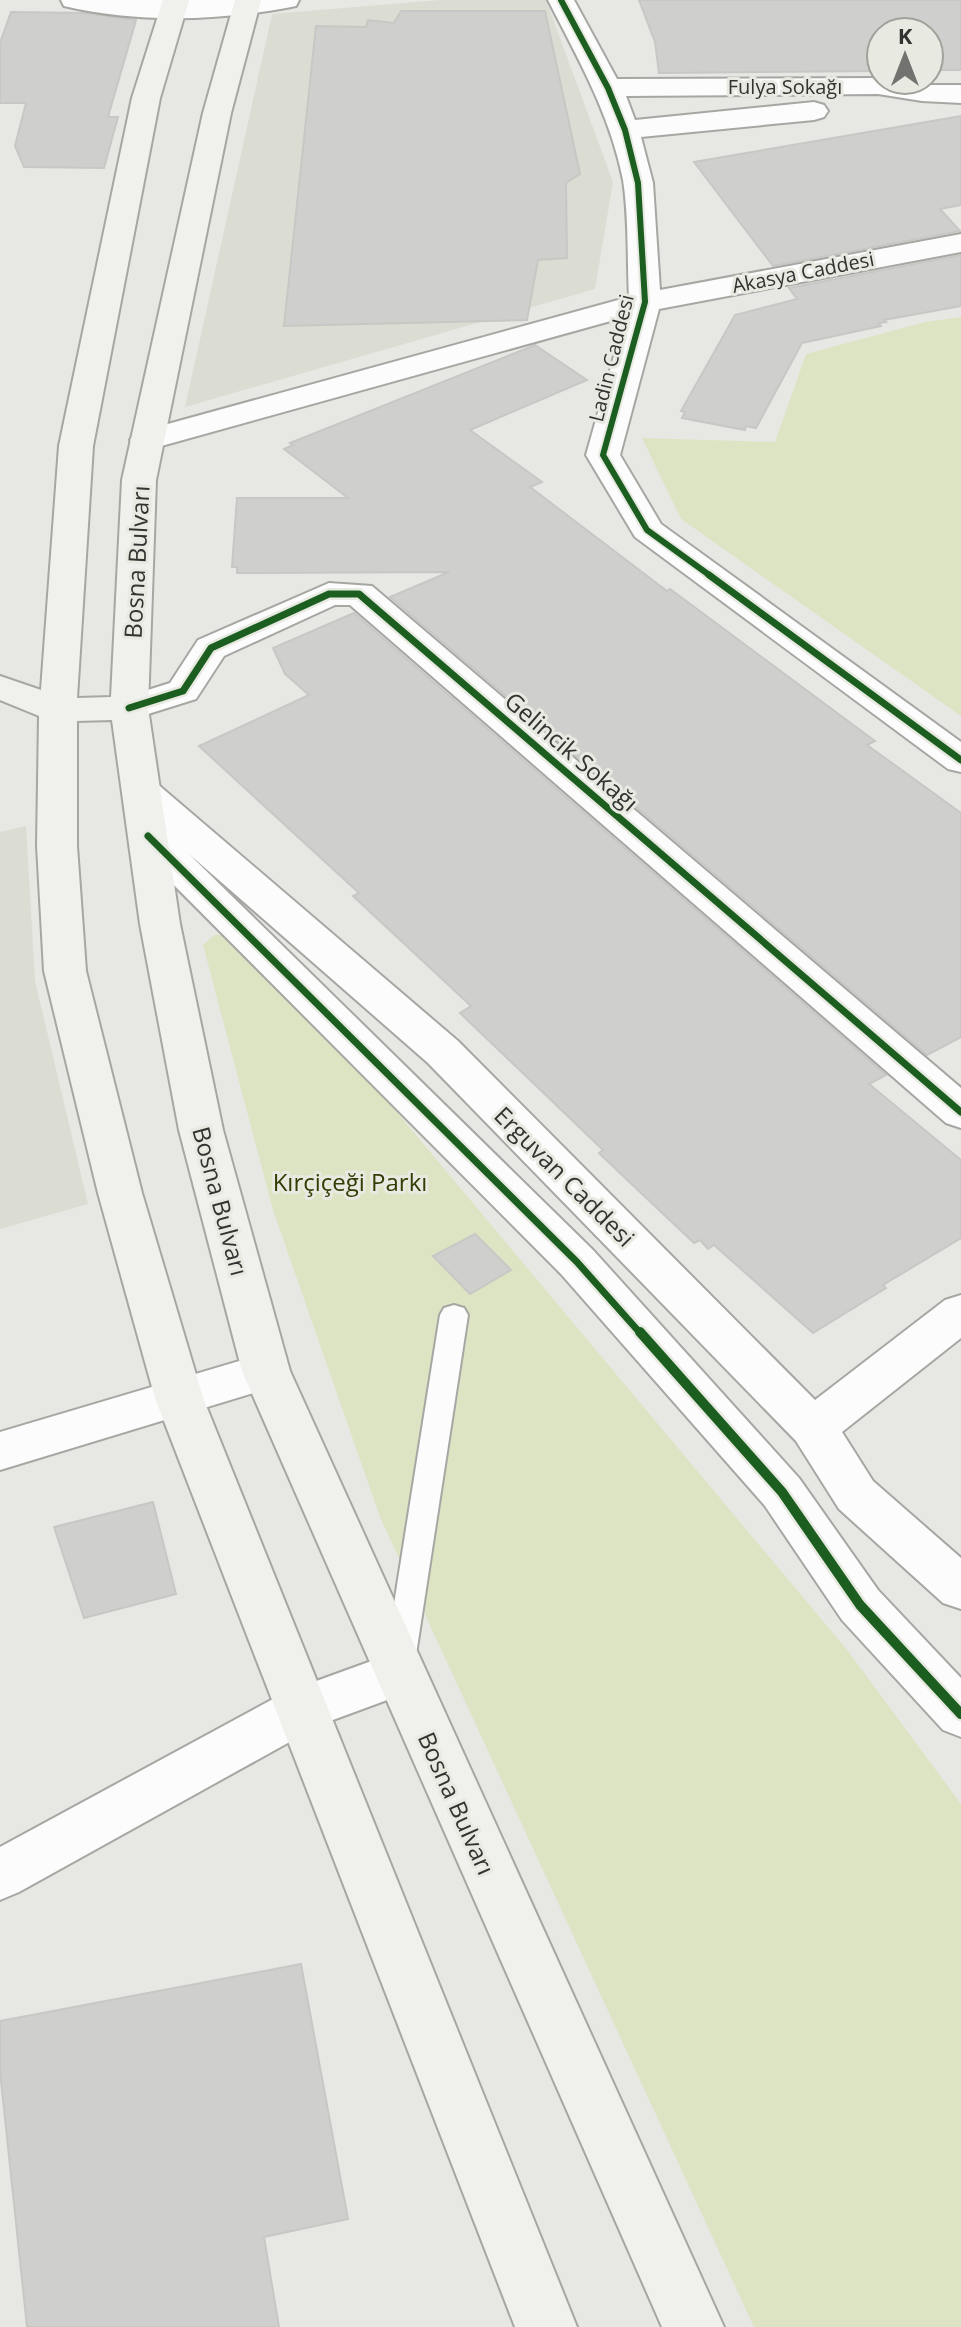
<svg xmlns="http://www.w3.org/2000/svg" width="961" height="2327" viewBox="0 0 961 2327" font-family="'Open Sans',sans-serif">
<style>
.built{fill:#dbddd3}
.green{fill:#dde4c3}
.building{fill:#cfd0cd;stroke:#c7c8c5;stroke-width:2}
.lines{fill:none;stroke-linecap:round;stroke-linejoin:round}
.service-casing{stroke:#a6a7a3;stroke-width:4}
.minor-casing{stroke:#a6a7a3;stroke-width:4}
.secondary-casing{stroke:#a6a7a3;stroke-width:4}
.service{fill:#fbfcfb;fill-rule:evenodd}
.minor{fill:#fbfcfb;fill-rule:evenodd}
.secondary{fill:#f0f0ec;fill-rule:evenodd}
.cycleway-far2-casing{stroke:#e8eae2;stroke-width:10}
.cycleway-far1-casing{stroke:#e8eae2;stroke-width:12}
.cycleway-casing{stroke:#e8eae2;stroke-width:15}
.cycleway-far2{stroke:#1b5e20;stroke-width:6}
.cycleway-far1{stroke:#1b5e20;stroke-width:7}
.cycleway{stroke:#1b5e20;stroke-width:10}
.labels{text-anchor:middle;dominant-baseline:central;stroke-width:6;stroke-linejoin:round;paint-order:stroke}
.far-street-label{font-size:20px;fill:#333431;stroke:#e8eae2}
.street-label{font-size:24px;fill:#333431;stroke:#e8eae2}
.park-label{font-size:24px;fill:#343c03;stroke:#e8eae2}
</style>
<rect width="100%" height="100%" fill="#e7e8e4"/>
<path class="built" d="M440 0H546L613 182 595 289 185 407 272 14Z
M26 826 35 981 88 1204 0 1229V832Z"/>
<path class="green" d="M961 317V716L681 519 642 438 775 442 806 354 925 322Z
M214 935H230L297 993 848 1651 961 1804V2327H754L380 1517 273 1210 203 945Z"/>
<path class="building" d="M639 0H961V70H929V32H881V71L659 73 655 42Z
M401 11H545L580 174 566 183 567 258 538 260 527 320 284 326 316 26 366 27 368 20 394 23Z
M11 12 84 13 136 20 108 117H118L104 168 24 167 15 146 26 103H0V43Z
M961 116V205L940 209 960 231 773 266 694 162Z
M961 255V306L884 320 886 322 879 323 881 326 802 343 756 428 746 426 745 430 682 418 685 412 681 411 735 315 797 299 789 288Z
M535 345 587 380 470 430 542 482 530 487 667 591 670 589 875 741 867 745 961 813V1037L927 1055 390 597 449 572 237 573V567H232L237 498H348L284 449 293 445 290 443Z
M354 613 886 1075 869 1084 961 1160V1238L883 1285 886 1288 813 1333 714 1245 708 1249 700 1240 694 1243 622 1175 599 1153 603 1150 460 1013 471 1006 353 896 359 893 199 746 309 695 285 674 273 648Z
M475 1234 511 1270 470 1294 433 1256Z
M153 1502 176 1594 84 1618 54 1527Z
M301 1964 348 2219 264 2237 279 2327H27L0 2071V2021Z"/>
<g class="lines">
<defs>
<path id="service" d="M454 1305 464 1308 468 1315 415 1661 411 1670 400 1674 389 1670 385 1661 440 1315 444 1308Z"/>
<path id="minor" d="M61 0H299L296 6 286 8C215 21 135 23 64 6Z
M548 0H574L617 79 878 78 922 85H961V103L922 101 878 94 626 96 635 120 814 102 824 105 828 111 824 117 814 120 641 137 653 183 660 290 961 234V252L659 309 620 455 661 524 961 742V772L948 769 635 537 586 455 625 317 147 450 135 447 130 440 135 433 629 297C627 259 629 218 623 180 610 114 578 59 548 0Z
M329 583 372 586 961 1088V1128L946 1123 350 605H335L224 656 196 699 129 720 116 716 110 708 116 700 170 683 198 640Z
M141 779 155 782 458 1041 815 1400 945 1300 961 1295V1338L842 1432 873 1481 961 1558V1609L943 1603 839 1509 796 1441 428 1063 189 854 593 1250 799 1478 878 1590 961 1678V1737L943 1730 842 1620 765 1506 561 1274 134 845 128 836 134 827 148 823 157 826 122 791 127 782Z
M266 1353 283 1358 290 1371 283 1384 0 1470V1432Z
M399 1651 417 1657 425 1673 417 1689 322 1724 19 1892 0 1900V1847L286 1692Z"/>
<path id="secondary" d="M163 0H189L160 98 93 446 77 698 111 697 122 480 203 113 235 0H261L231 113 156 480 148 708 180 924 223 1130 290 1371 724 2327H662L242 1371 179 1130 140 924 112 720 77 721V846L86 971 142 1193 203 1398 577 2327H515L155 1398 98 1193 44 971 37 846 39 716 0 700V676L41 690 59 446 132 98Z"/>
</defs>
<use href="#service" class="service-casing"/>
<use href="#minor" class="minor-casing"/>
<use href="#secondary" class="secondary-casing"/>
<use href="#service" class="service"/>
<use href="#minor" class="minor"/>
<use href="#secondary" class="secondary"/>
<defs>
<path id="cycleway-far2" d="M561 0 608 88 625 130 638 183 645 302 603 455 647 530 712 577"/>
<path id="cycleway-far1" d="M709 575 961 760
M129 708 183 691 211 648 329 594H359L961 1112
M148 836 577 1262 641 1334"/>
<path id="cycleway" d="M640 1332 782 1492 860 1605 961 1714"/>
</defs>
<use href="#cycleway-far2" class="cycleway-far2-casing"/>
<use href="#cycleway-far1" class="cycleway-far1-casing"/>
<use href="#cycleway" class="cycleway-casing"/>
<use href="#cycleway-far2" class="cycleway-far2"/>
<use href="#cycleway-far1" class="cycleway-far1"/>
<use href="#cycleway" class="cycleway"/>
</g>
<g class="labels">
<g class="far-street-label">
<text x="785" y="86">Fulya Sokağı</text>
<text transform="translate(803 272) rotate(-11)">Akasya Caddesi</text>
<text transform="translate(611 358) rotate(-76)">Ladin Caddesi</text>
</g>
<g class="street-label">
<text transform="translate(136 562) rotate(-87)">Bosna Bulvarı</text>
<text transform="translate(572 751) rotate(41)">Gelincik Sokağı</text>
<text transform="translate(565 1176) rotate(45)">Erguvan Caddesi</text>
<text transform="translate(221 1201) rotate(75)">Bosna Bulvarı</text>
<text transform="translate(457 1803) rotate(66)">Bosna Bulvarı</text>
</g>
<g class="park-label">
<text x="350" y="1181">Kırçiçeği Parkı</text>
</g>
</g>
<g transform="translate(905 56)"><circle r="38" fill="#e8eae2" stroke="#a0a19b" stroke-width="2"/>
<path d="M0-6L14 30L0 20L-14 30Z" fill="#727370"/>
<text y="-12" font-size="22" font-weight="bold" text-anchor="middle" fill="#333431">K</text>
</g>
</svg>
